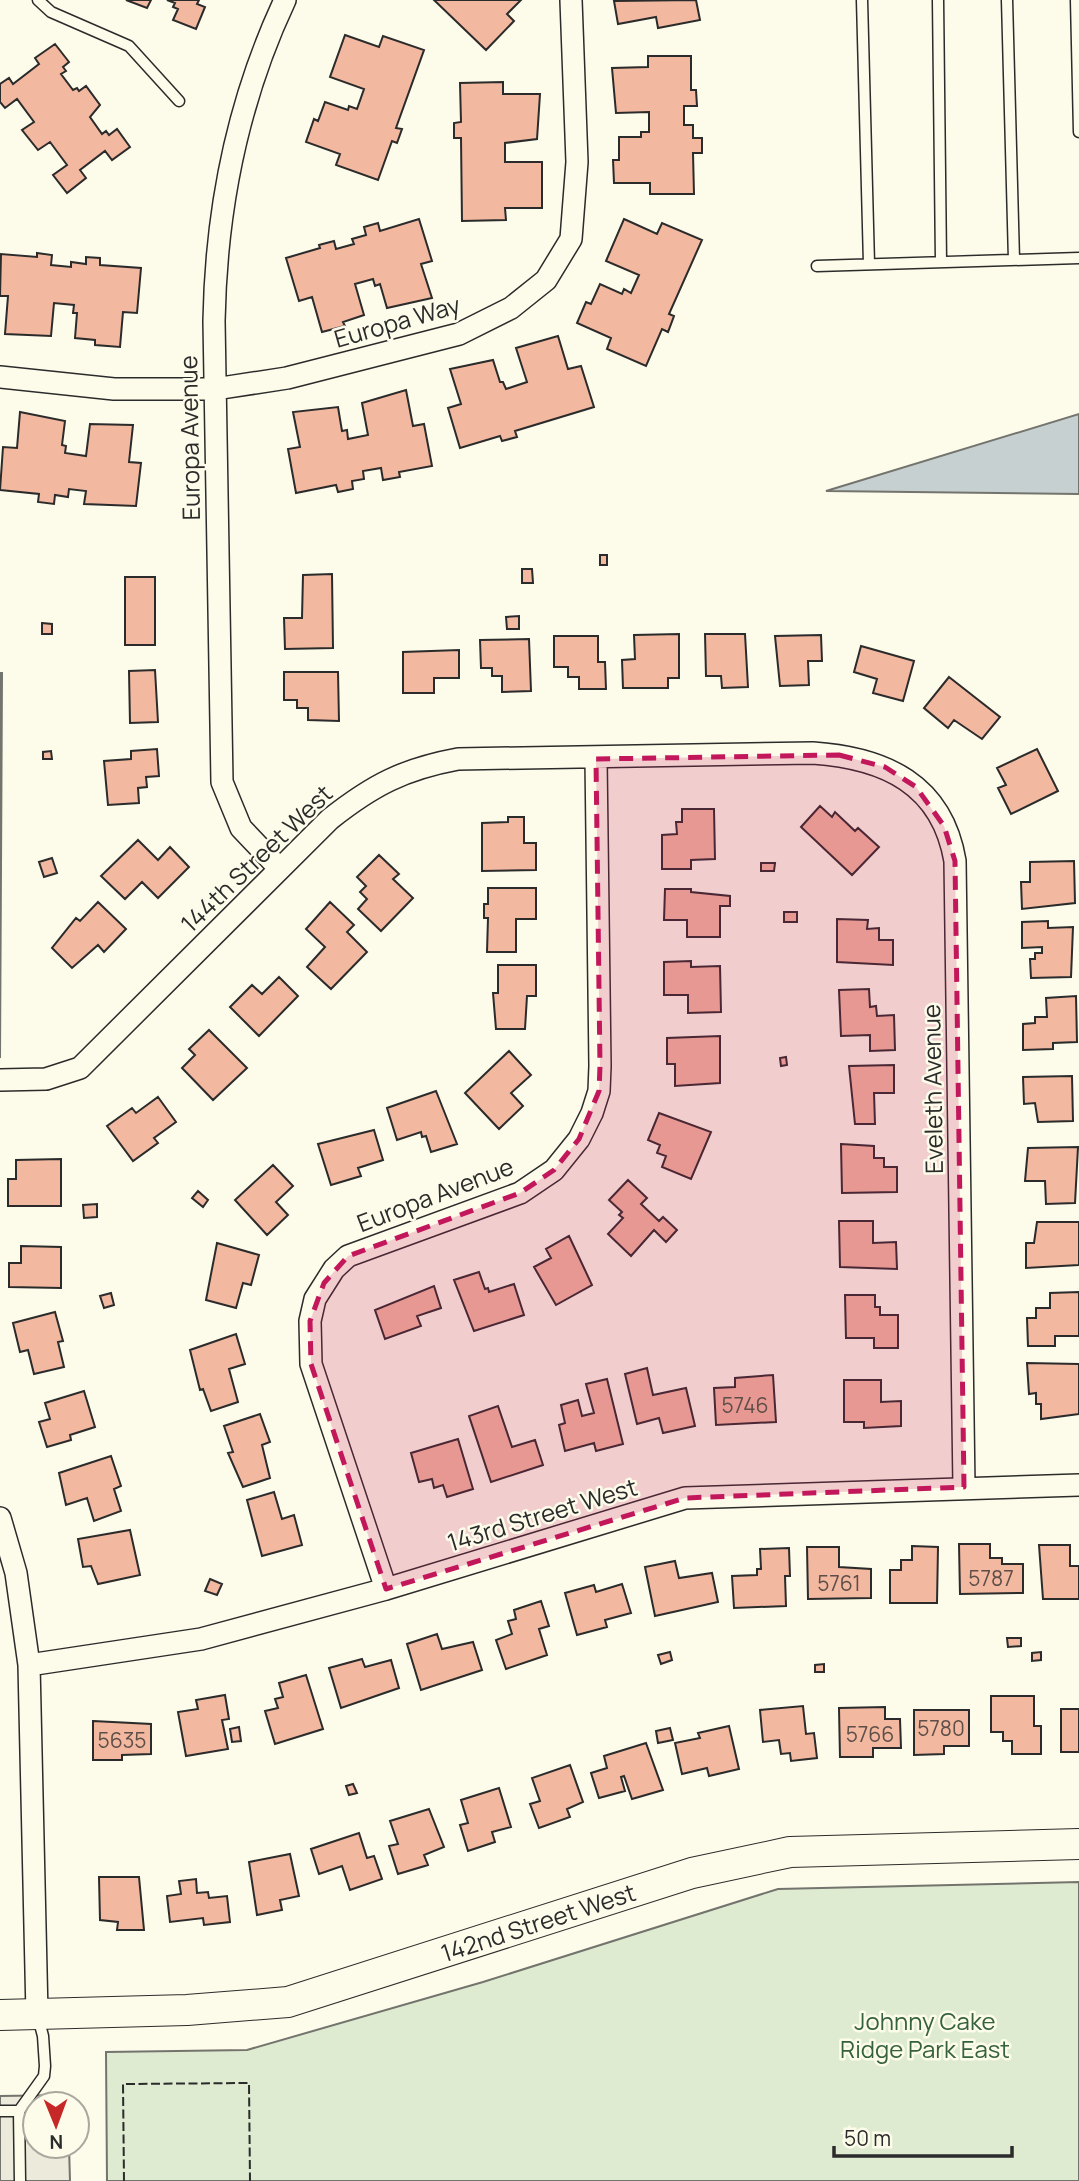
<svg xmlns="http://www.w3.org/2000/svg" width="1079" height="2181" viewBox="0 0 1079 2181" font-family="Manrope,sans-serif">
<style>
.green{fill:#deebd1;stroke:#74746e;stroke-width:2}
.parking{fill:#eceadb;stroke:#74746e;stroke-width:2}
.water{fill:#c7d0d0;stroke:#74746e;stroke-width:2}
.building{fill:#f2b8a0;stroke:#2b2b2b;stroke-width:2}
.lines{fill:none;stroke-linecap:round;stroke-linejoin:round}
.lane-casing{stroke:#2b2b2b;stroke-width:13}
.street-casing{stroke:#2b2b2b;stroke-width:24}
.secondary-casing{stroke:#2b2b2b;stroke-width:32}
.lane{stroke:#fdfbea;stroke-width:10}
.street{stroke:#fdfbea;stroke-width:21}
.secondary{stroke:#fdfbea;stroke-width:30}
.fence{stroke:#2b2b2b;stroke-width:2;stroke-dasharray:9 3.5;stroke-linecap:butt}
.marked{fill:#c2185b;fill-opacity:0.2;stroke:#c2185b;stroke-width:5;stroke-dasharray:14 9;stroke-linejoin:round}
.labels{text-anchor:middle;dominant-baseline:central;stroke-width:5;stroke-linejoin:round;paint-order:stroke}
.number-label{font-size:21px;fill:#5d4e48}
.street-label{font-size:24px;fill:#2b2b2b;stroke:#fdfbea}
.park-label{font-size:24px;fill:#34623c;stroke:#fdfbea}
</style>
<rect width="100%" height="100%" fill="#fdfbea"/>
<path class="green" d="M0 673H2L0 1058Z
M1079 1882V2181H107L106 2052 247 2050 483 1982 778 1889Z"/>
<path class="parking" d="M68 2095 69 2104H35V2146H69L70 2181H0V2096Z"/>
<path class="water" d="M1079 414V494L826 491Z"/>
<path class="building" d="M126 0H151L147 8Z
M167 0H199L197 4 205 7 196 29 173 20 178 9 173 7 175 3Z
M434 0H521L507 14 514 21 486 50Z
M696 0 700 20 658 28 656 17 618 24 614 1Z
M345 35 379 47 383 36 424 50 396 128 402 129 397 143 392 141 378 180 336 165 340 154 306 142 314 119 318 121 325 102 348 110 349 106 357 109 364 89 330 77Z
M55 44 69 62 63 67 66 71 61 74 73 90 77 88 79 91 86 86 100 105 90 117 102 134 106 131 109 135 117 129 130 147 112 160 105 151 80 170 86 178 67 193 53 175 67 165 50 142 38 150 22 130 34 122 17 99 5 108 0 102V84L9 78 13 84 39 64 35 58Z
M648 56H691V90H696L697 106H684V125H693V138H702V153H693L694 194H650V183H614L613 160H619V137H641V132H649V112L616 113 612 68 648 67Z
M503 82V94H540L537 139 505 143V162H542V208H505L506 220 462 221 461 138H454V123L461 122 460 83Z
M419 219 432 261 421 264 432 298 387 308 380 284 375 286 373 279 355 284 364 315 343 322 345 326 322 332 312 297 299 301 286 258 320 248 319 245 334 241 336 249 354 244 352 239 366 235 364 227 378 223 380 231Z
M624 219 657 234 662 223 702 240 669 314 674 316 668 332 662 329 646 366 607 349 611 338 577 323 586 302 591 304 600 284 622 294 624 289 631 293 639 275 606 261Z
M37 253 52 255 51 265 71 267V262L86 264V257L100 258V265L141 268 137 313 123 312 120 347 95 345V340L75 338 77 313H73L74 305 54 303 51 336 5 334 8 296H0L1 254 37 257Z
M558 336 568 369 581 366 594 407 515 431 517 437 502 441 500 436 460 448 448 408 461 404 450 369 493 360 500 382H503L506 389 527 382 516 348Z
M406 390 413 426 424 424 432 466 399 472 400 477 383 480 381 468 363 471 364 479 352 481 353 489 338 492 336 485 296 493 288 449 300 447 293 412 338 407 342 431 347 430 348 439 368 435 362 403Z
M20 412 65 421 62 445 66 446 65 453 86 456 90 424 133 425 129 462 141 463 136 506 84 504 86 491 69 489 68 497 55 495 54 504 38 502 39 494 0 490 3 447 17 448Z
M600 555H607V565H600Z
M522 569H532L533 583H522Z
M332 574 333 648 285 649 284 618H302L303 575Z
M125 577H155V645H125Z
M519 616V629H507L506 617Z
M42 623 52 624V634H42Z
M679 634V678H668V688H623L622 660 635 659 634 635Z
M705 634H745L748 687 722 688 721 676H706Z
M821 635 822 661H808L809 685 780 686 775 636Z
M554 636H598V662H605L606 689H579V677H568V667H554Z
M529 639 531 691 502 692V676H492V668H481L480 640Z
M861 646 914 661 903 701 873 693 877 679 854 672Z
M459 650V678H434V693H403V652Z
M155 670 158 722 130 723 129 671Z
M284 672H338L339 721 308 720V708H297V700H284Z
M949 677 1000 717 982 739 954 720 948 728 924 708Z
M157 749 159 776 146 777 147 787 138 788 139 803 108 805 104 761 131 759V751Z
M1037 749 1058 791 1011 814 998 788 1006 785 997 768Z
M51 751 52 759H43V752Z
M820 806 832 817 835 812 855 831 858 828 879 847 852 875 801 827Z
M682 809H714L715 859 691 860V869H662V835L677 834 676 822H682Z
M508 817H524V843H536V870L482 871V823L508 822Z
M138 840 158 860 170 847 189 867 158 898 142 882 125 899 101 876Z
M379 855 399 874 393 879 413 898 381 931 358 909 367 899 360 892 366 886 357 877Z
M52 858 57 873 44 877 39 862Z
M1074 861 1075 903 1022 909 1021 882H1030V862Z
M761 863H775L774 871H761Z
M488 888H536V919H516V952H487L488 918H484V904H488Z
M665 889H691V892L730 896V906H720V937H687V920H664Z
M98 902 126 929 104 952 98 945 72 968 52 948 76 918 80 921Z
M330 902 354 925 347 932 367 952 331 989 307 967 325 947 306 929Z
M784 912H797V922H784Z
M837 919 868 920 867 929 879 928V940H893V965L837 962Z
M1048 921V928L1073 927 1071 977 1031 978 1030 959H1035V953H1042V947L1022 948V922Z
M691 961V967L720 966 721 1012 688 1013V995H664V962Z
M498 965H536V996H527L525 1029H496L493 993H498Z
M279 977 298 996 259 1036 230 1007 252 985 262 994Z
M869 989 870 1007 876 1006 877 1016 894 1015 895 1050 870 1051V1035L841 1036 839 990Z
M1076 996 1077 1042 1053 1043V1049L1023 1050V1024L1035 1023V1017H1047L1046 998Z
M209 1030 247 1068 213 1100 182 1068 195 1055 189 1049Z
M720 1036V1083L675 1086V1064H667V1038Z
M509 1051 531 1075 511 1093 523 1106 499 1129 465 1093Z
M786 1057 787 1065 781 1066 780 1058Z
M894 1065V1093H874L875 1124H855L849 1066Z
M1072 1076 1073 1121 1038 1122 1035 1103 1024 1104 1023 1077Z
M436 1091 457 1144 431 1152 426 1136 422 1137 421 1132 397 1140 387 1108Z
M158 1097 176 1122 154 1138 158 1143 133 1161 107 1126 132 1108 136 1113Z
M659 1113 711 1132 691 1179 662 1167 666 1156 657 1153 660 1145 648 1140Z
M374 1130 383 1160 358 1168 361 1176 331 1185 318 1144Z
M841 1144 874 1146V1158H884V1167H897V1192L842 1193Z
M1078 1147 1075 1203 1046 1204 1045 1181H1025L1028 1148Z
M61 1159V1206H8V1179H16V1160Z
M273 1165 293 1186 276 1202 288 1215 267 1235 235 1200Z
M628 1180 647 1198 641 1204 659 1221 663 1217 677 1230 666 1242 654 1230 631 1256 608 1234 623 1218 619 1215 622 1212 609 1200Z
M198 1191 208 1200 203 1207 192 1198Z
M97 1204V1217L84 1218 83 1205Z
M839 1221H873V1243L896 1242 897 1269 840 1267Z
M1037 1222H1079V1265L1026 1268V1243H1034Z
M569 1236 592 1285 556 1305 534 1267 551 1258 546 1249Z
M217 1243 259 1255 251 1285 243 1283 236 1308 206 1300Z
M21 1246 61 1247V1288L9 1287V1263H21Z
M479 1272 485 1289 488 1288 489 1292 514 1284 524 1315 474 1331 454 1280Z
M434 1286 441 1308 417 1316 421 1326 385 1339 375 1310Z
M1079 1292V1336H1055V1346H1028L1027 1318H1036V1308H1050V1293Z
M111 1293 114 1305 104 1308 100 1296Z
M845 1295H875V1307H880V1315H898V1348H874V1338H846Z
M55 1312 63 1341 58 1342 64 1367 34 1374 28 1350 20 1352 13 1323Z
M236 1334 245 1364 229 1369 238 1402 211 1411 203 1389 200 1390 190 1350Z
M1027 1363 1079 1364V1414L1041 1419V1404H1036V1393L1029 1394Z
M647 1368 653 1395 686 1388 695 1426 663 1433 659 1418 637 1424 625 1374Z
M773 1375 776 1422 716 1425 714 1388 735 1387V1378Z
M607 1379 623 1444 596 1451 594 1443 565 1451 559 1425 565 1423 561 1405 578 1400 582 1416 594 1413 586 1384Z
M844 1380H881V1402L901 1401V1426L864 1428V1422H844Z
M84 1391 95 1427 70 1435 71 1440 47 1447 39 1422 50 1419 45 1403Z
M498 1406 512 1447 535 1440 543 1465 491 1482 469 1416Z
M260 1414 270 1442 262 1445 270 1478 243 1487 228 1453 233 1452 224 1426Z
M458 1439 473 1489 447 1497 443 1485 434 1488 432 1479 419 1482 411 1453Z
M111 1456 121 1486 114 1489 121 1511 94 1521 87 1498 66 1505 59 1473Z
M274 1492 282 1519 294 1515 302 1545 262 1556 247 1500Z
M130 1530 140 1575 98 1584 91 1566 83 1567 78 1539Z
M959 1544H990V1558H1002V1564H1023V1593L960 1594Z
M1039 1545H1070V1566H1079V1599H1043Z
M912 1546 938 1547 937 1603H890V1570H901V1560H912Z
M807 1547H839V1567L871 1569V1598L808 1599Z
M789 1548 790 1576H785L786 1606 734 1608 732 1576 757 1575V1569H761L760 1549Z
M675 1561 679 1578 712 1573 718 1602 655 1616 645 1567Z
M210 1579 222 1584 217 1595 205 1591Z
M622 1584 631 1613 605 1620 607 1627 577 1635 565 1593 594 1585 596 1592Z
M541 1601 549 1626 539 1629 547 1655 506 1669 496 1640 512 1634 508 1621 516 1619 514 1610Z
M437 1634 442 1649 473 1642 482 1670 421 1690 407 1644Z
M1007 1638H1021V1646L1008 1647Z
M670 1652 672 1660 661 1664 658 1655Z
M1041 1652V1660L1032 1661V1653Z
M362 1659 365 1667 391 1660 399 1688 341 1708 329 1668Z
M824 1664V1672H815V1665Z
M306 1675 323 1729 275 1744 265 1711 278 1708 275 1699 283 1697 279 1683Z
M225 1695 229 1719 222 1720 228 1749 186 1756 178 1712 198 1709 196 1700Z
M991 1696H1034V1726H1041V1754H1012V1741H1003V1732H991Z
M803 1706 806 1734 814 1733 817 1758 791 1761 790 1753 781 1754 779 1740 763 1742 760 1710Z
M885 1707V1719H900L901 1748H873V1757H840L839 1708Z
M1061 1709H1079V1752H1061Z
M914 1710H969V1746H944V1754L914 1755Z
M93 1721 151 1724V1754L122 1755V1760H93Z
M729 1726 739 1769 709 1776 707 1768 682 1774 675 1743 700 1738 698 1733Z
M239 1727 241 1741 232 1742 230 1729Z
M670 1728 673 1740 658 1743 656 1731Z
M646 1743 663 1790 632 1799 624 1776 621 1777 625 1791 599 1798 591 1773 607 1768 604 1756Z
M570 1765 583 1802 567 1809 570 1817 539 1828 530 1804 540 1801 532 1778Z
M353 1784 357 1793 349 1795 346 1786Z
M499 1788 511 1827 492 1832 495 1842 468 1851 460 1825 468 1823 461 1800Z
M429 1809 444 1847 424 1855 428 1865 398 1874 389 1846 398 1844 390 1821Z
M359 1833 367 1858 374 1856 382 1879 350 1890 342 1866 319 1874 311 1849Z
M290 1854 299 1896 280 1900 282 1910 257 1915 249 1862Z
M99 1877H139L144 1930H117L118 1922 100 1920Z
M196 1879 197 1893 208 1892 209 1898 227 1896 230 1922 204 1925 203 1918 170 1922 167 1896 181 1894 179 1881Z"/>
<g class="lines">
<defs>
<path id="lane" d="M38 0 51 12 129 46 179 101
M862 0 869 264
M938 0 941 262
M1007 0 1014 260
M1076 0 1079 132
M817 266 1079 258
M0 2111H19
M20 2181 19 2111 44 2076 45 2066 43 2036 38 2017"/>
<path id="street" d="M0 377 114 389H215L287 378 459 334 511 308 546 280 571 239 577 162 571 0
M279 868 241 828 222 782 214 321C216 209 237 102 285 0
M0 1080 46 1079 80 1068 330 819C373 785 404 769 458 759L813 753C885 758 942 784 955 861L964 1487
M0 1518 16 1573 29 1665 37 2014
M386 1589 311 1364 310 1321 315 1299 334 1269 348 1256 520 1193 554 1170 579 1139 592 1113 599 1091 600 1066 596 759
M29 1665 201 1639 386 1589 685 1498 1079 1485"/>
<path id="secondary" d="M0 2015 187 2010 288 2002 692 1873 790 1852 1079 1844"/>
</defs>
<use href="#lane" class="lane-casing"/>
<use href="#street" class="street-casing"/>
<use href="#secondary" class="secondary-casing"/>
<use href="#lane" class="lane"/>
<use href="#street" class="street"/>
<use href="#secondary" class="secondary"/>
<path class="fence" d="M124 2181 123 2084 249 2083 250 2181"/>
</g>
<path class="marked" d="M839 755 885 767 916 787 944 826 955 861 964 1487 685 1498 386 1589 311 1364 310 1321 324 1283 348 1256 520 1193 554 1170 579 1139 599 1091 600 1066 596 759Z"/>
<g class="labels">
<g class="number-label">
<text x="745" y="1405">5746</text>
<text x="991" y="1578">5787</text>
<text x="839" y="1583">5761</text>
<text x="941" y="1728">5780</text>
<text x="870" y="1734">5766</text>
<text x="122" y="1740">5635</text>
</g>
<g class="street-label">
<text transform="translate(397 321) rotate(-16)">Europa Way</text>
<text transform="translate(189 438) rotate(-91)">Europa Avenue</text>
<text transform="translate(256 858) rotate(-44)">144th Street West</text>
<text transform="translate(932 1089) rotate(-91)">Eveleth Avenue</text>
<text transform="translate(435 1194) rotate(-21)">Europa Avenue</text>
<text transform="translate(542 1514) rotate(-17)">143rd Street West</text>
<text transform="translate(538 1922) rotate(-18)">142nd Street West</text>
</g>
<g class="park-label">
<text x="925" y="2020">Johnny Cake<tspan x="925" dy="28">Ridge Park East</tspan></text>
</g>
</g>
<g transform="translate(56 2125) rotate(179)"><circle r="33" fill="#fdfbea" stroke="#a9a89e" stroke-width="2"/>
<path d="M0-5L12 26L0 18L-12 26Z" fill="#c62828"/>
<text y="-10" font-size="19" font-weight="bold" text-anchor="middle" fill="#2b2b2b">N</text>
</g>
<path d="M834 2146v10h178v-10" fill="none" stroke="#2b2b2b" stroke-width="3.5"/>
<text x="844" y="2146" font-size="21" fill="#2b2b2b" stroke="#fdfbea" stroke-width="5" paint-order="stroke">50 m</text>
</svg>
